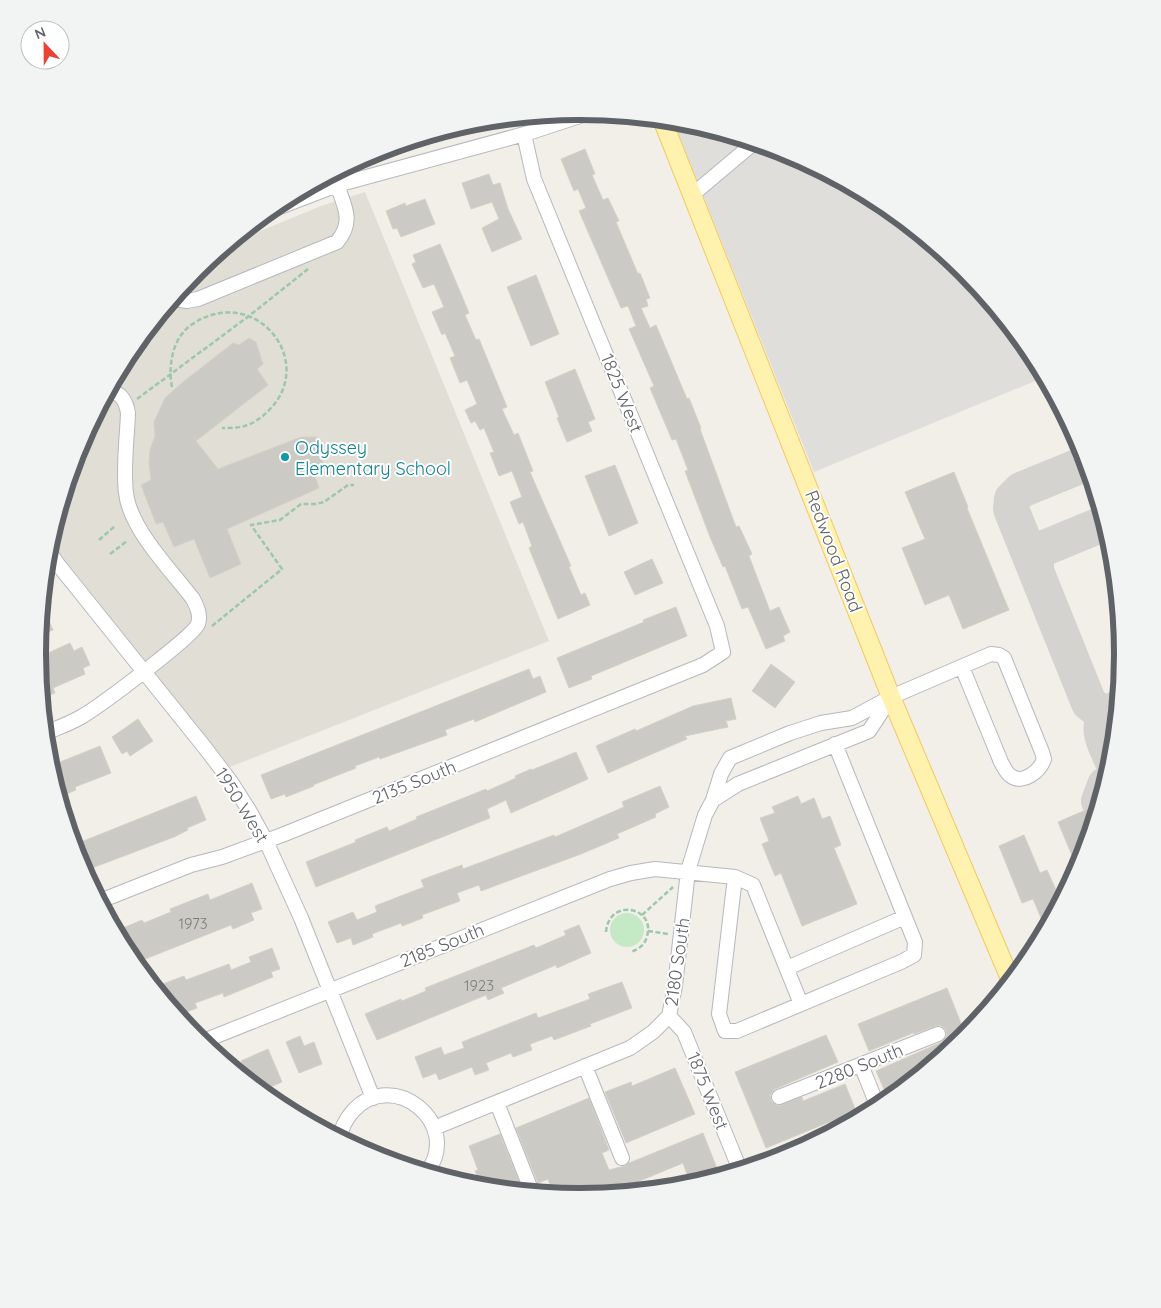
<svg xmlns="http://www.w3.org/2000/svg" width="1161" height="1308" viewBox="0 0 1161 1308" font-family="Quicksand,sans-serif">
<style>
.industrial{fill:#e0deda}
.education{fill:#e1ded6}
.green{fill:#c5e8c5}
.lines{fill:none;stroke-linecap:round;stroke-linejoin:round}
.taxiway{stroke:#d4d3d0;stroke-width:36}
.building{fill:#cccac5;stroke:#d6d1c6}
.minor-casing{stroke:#b5b8bc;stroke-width:16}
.major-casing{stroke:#f2c960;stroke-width:20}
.path{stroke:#9cc7a9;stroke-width:2.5;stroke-dasharray:5 2.5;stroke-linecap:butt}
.minor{stroke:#fff;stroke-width:14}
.major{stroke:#fff2af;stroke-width:18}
.culture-dot{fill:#0f9aa8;stroke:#fff;stroke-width:2}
.labels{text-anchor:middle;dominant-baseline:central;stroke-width:4;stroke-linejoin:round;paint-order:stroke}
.number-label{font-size:15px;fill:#7a7d7f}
.street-label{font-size:18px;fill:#5f6368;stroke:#fff}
.culture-label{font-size:18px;fill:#0d838f;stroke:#fff;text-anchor:start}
.rim{fill:none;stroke:#5f6368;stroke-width:6}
</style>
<rect width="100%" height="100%" fill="#f1efe8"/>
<path class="industrial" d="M673 120 687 121 789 152 882 203 965 270 1032 353 1045 377 814 472Z"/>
<path class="education" d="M365 192 549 641 230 767 60 554 51 539 79 446 129 352 197 270 229 244 321 206Z"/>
<path class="green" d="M610 930a17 17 0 1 1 34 0a17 17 0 1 1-34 0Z"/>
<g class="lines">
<path class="taxiway" d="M1087 463 1021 490 1012 499 1011 509 1089 703 1099 711 1109 712
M1036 571V557L1042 549 1105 523
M1113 762C1104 741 1090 720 1118 708
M1099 801 1105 785"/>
</g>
<path class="building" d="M585 149 595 174 592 175 603 200 608 198 619 221 616 222 638 274 640 273 650 298 646 299 648 306 641 308 650 328 656 325 687 399 689 398 701 428 700 429 736 527 739 526 752 554 749 556 770 611 779 607 790 632 783 636 785 641 766 649 748 607 742 609 725 566 723 567 710 537 685 471 688 470 676 439 672 440 650 388 654 386 629 329 636 326 628 306 621 308 579 211 586 208 578 189 574 191 561 159Z
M489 174 493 185 500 183 508 209 522 239 492 252 482 228 499 219 492 202 471 209 462 183Z
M425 199 435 224 401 237 397 228 393 229 386 211 405 203 406 206Z
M440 244 469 313 465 315 476 340 479 339 507 407 502 409 514 435 518 433 533 471 530 472 571 566 569 567 581 595 585 593 590 605 558 619 529 548 532 546 523 522 519 524 510 502 522 497 512 471 499 476 490 453 494 452 484 428 480 430 475 421 471 423 465 410 477 404 467 380 460 383 450 358 455 356 445 333 442 335 432 312 444 307 434 284 423 288 412 264 416 262 413 255Z
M536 275 559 334 531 346 507 287Z
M249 338 256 342 263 364 257 369 268 385 196 441 218 469 301 437H317L324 468 314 473 319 488 227 529 241 564 210 578 194 539 174 547 163 522 156 524 141 485 151 480 149 463 150 450 155 436 154 422 165 398 183 382 233 343 239 345Z
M575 369 595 419 588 422 592 431 567 442 557 418 559 417 545 382Z
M615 465 638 523 609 536 585 476Z
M954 472 968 507 967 508 1009 610 963 629 949 595 925 605 902 548 925 539 905 492Z
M652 559 663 583 635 595 624 572Z
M42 605 53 630 39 635 41 622Z
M676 607 687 636 591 676 592 679 569 688 557 658 644 622 643 620Z
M70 643 74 651 82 647 90 665 83 668 85 674 53 688 55 693 42 698 39 668 48 664 44 655Z
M771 664 795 682 775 708 752 691Z
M529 669 533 679 540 676 546 692 475 722 474 719 445 730 447 735 380 759 379 757 355 766 356 768 313 785 314 786 286 797 285 794 271 799 261 775Z
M731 698 736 719 726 721 728 727 685 736 687 739 608 773 596 746 635 729 636 731 693 706Z
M138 719 153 741 130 756 127 751 122 754 112 737Z
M100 746 111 773 75 787 76 790 59 797 50 766Z
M576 752 588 779 511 813 506 800 487 809 490 818 316 887 306 862 356 842 355 840 387 827 389 831 417 819 416 817 486 789 487 791 516 778 515 776 531 769 532 770Z
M660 786 669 807 655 814 656 817 617 834 619 838 581 854 481 891 479 885 457 893 460 901 422 915 423 918 402 926 401 923 372 934 373 937 353 945 351 938 337 943 328 922 353 912 357 920 377 912 375 906 424 887 421 880 462 865 463 869 554 835 555 837 624 807 622 802Z
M196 796 206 820 187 828 188 830 174 837 84 871 79 862 77 855 80 854 76 844Z
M798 796 801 804 814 798 822 819 830 816 841 845 834 848 857 904 802 926 781 873 775 876 762 844 769 841 760 818 775 813 772 807Z
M1088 809 1094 822 1082 862 1078 870 1058 822Z
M1024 835 1040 873 1047 870 1061 901 1046 930 1033 899 1022 903 999 846Z
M252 883 262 909 251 913 254 920 233 929 231 925 135 963 129 955 118 934 124 932 123 928 142 920 144 923 171 912 170 909 208 894 210 900Z
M579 925 591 953 557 968 556 965 501 988 504 993 488 1000 486 995 377 1040 365 1014 401 999 402 1001 426 991 425 988 534 945 536 948 566 935 564 931Z
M272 948 280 969 271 972 273 977 224 997 223 993 195 1003 197 1008 178 1015 155 987 184 976 186 980 229 964 231 970 251 962 249 957Z
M622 982 632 1008 590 1024 591 1026 554 1040 552 1036 530 1044 532 1050 513 1057 511 1053 486 1063 489 1070 475 1075 472 1067 439 1080 436 1073 423 1078 415 1057 441 1047 444 1055 464 1048 462 1042 536 1013 538 1018 590 999 588 994Z
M947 988 966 1036 889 1100 876 1071 942 1042 947 1036 946 1030 940 1025 935 1026 914 1034 913 1033 869 1051 858 1024Z
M826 1035 838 1062 775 1089 770 1095 771 1101 778 1106 802 1097 803 1101 845 1084 856 1111 766 1148 735 1072Z
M300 1036 304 1046 314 1042 322 1064 299 1073 286 1042Z
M268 1049 282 1082 261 1091 250 1082 241 1061Z
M675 1068 695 1114 626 1143 605 1092 631 1082 632 1086Z
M589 1098 609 1150 602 1153 609 1170 625 1166 629 1163 703 1133 720 1176 691 1185 683 1163 608 1194 580 1197 553 1194 548 1179 538 1183 516 1128Z
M500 1134 522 1189 518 1191 482 1187 475 1171 478 1170 469 1146Z"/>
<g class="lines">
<defs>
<path id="minor" d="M692 195 755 142
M267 212 337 185 528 133 592 112
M173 299 187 301 198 299 337 242C354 222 345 207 337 185
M48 550 60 567 206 749 231 782 249 810 266 841 301 918 373 1098
M45 733C57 728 69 724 81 717 97 708 193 637 198 624 201 615 197 607 193 599 171 570 130 529 126 493 123 467 127 439 128 413 126 401 121 392 108 391
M713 800 738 784 869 731 890 699
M735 877 753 885 801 1004
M100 901 191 865 222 857 282 835 703 665 723 652 717 626 534 179 524 134
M787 968 905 917
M669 1016 684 1032 740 1170
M201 1042 610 879 631 873 655 869 735 877 719 1014 725 1031H737L901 962 914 955 915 942 835 744
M861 1065 878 1107
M585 1066 622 1158
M779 1097 938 1034
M497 1103 532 1192
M434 1128 630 1048 653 1032 669 1016 675 986 688 871 705 815 713 800 721 774 730 758 790 733 821 723 852 718 891 697 991 654 999 655 1004 658 1042 752 1044 759C1040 771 1023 785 1011 776 1006 773 1004 767 1001 762L962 667
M340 1138C341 1128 346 1119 353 1111 393 1067 463 1124 427 1172"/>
<path id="major" d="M662 119 891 697 1011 981"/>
</defs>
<use href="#minor" class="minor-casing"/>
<use href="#major" class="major-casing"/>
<path class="path" d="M172 387C168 366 172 339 191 325 255 281 320 363 267 412 260 419 251 425 241 427 235 428 228 428 222 428
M137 399 249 316 308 269
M99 540 115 526
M110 554 127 541
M212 626 282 569 251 525 280 520 301 504H316L324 502 348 485H354
M642 915 673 887
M648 931 668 934
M606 932C609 897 656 907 647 936 645 945 639 949 631 952"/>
<use href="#minor" class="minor"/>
<use href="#major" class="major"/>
</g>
<circle class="culture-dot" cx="285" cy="457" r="5"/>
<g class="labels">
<g class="number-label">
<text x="193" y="923">1973</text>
<text x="479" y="985">1923</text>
</g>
<g class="street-label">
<text transform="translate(622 393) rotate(68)">1825 West</text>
<text transform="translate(834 551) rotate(69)">Redwood Road</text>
<text transform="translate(414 782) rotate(-22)">2135 South</text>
<text transform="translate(242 805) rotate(58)">1950 West</text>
<text transform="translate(442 945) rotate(-22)">2185 South</text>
<text transform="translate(677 962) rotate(-82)">2180 South</text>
<text transform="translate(859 1066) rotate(-22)">2280 South</text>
<text transform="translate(708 1091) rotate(68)">1875 West</text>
</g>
<g class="culture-label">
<text x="295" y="447">Odyssey<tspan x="295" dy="21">Elementary School</tspan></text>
</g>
</g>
<path d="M0 0H1161V1308H0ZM46 654a534 534 0 1 1 1068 0a534 534 0 1 1-1068 0Z" fill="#f2f3f3" fill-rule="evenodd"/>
<path class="rim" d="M46 654a534 534 0 1 1 1068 0a534 534 0 1 1-1068 0Z"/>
<g transform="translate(45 45) rotate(338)"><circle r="24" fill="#ffffff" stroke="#bfc1c3"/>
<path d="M0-4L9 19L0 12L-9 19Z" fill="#ea4335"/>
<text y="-8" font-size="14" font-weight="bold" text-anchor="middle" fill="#5f6368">N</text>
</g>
</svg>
